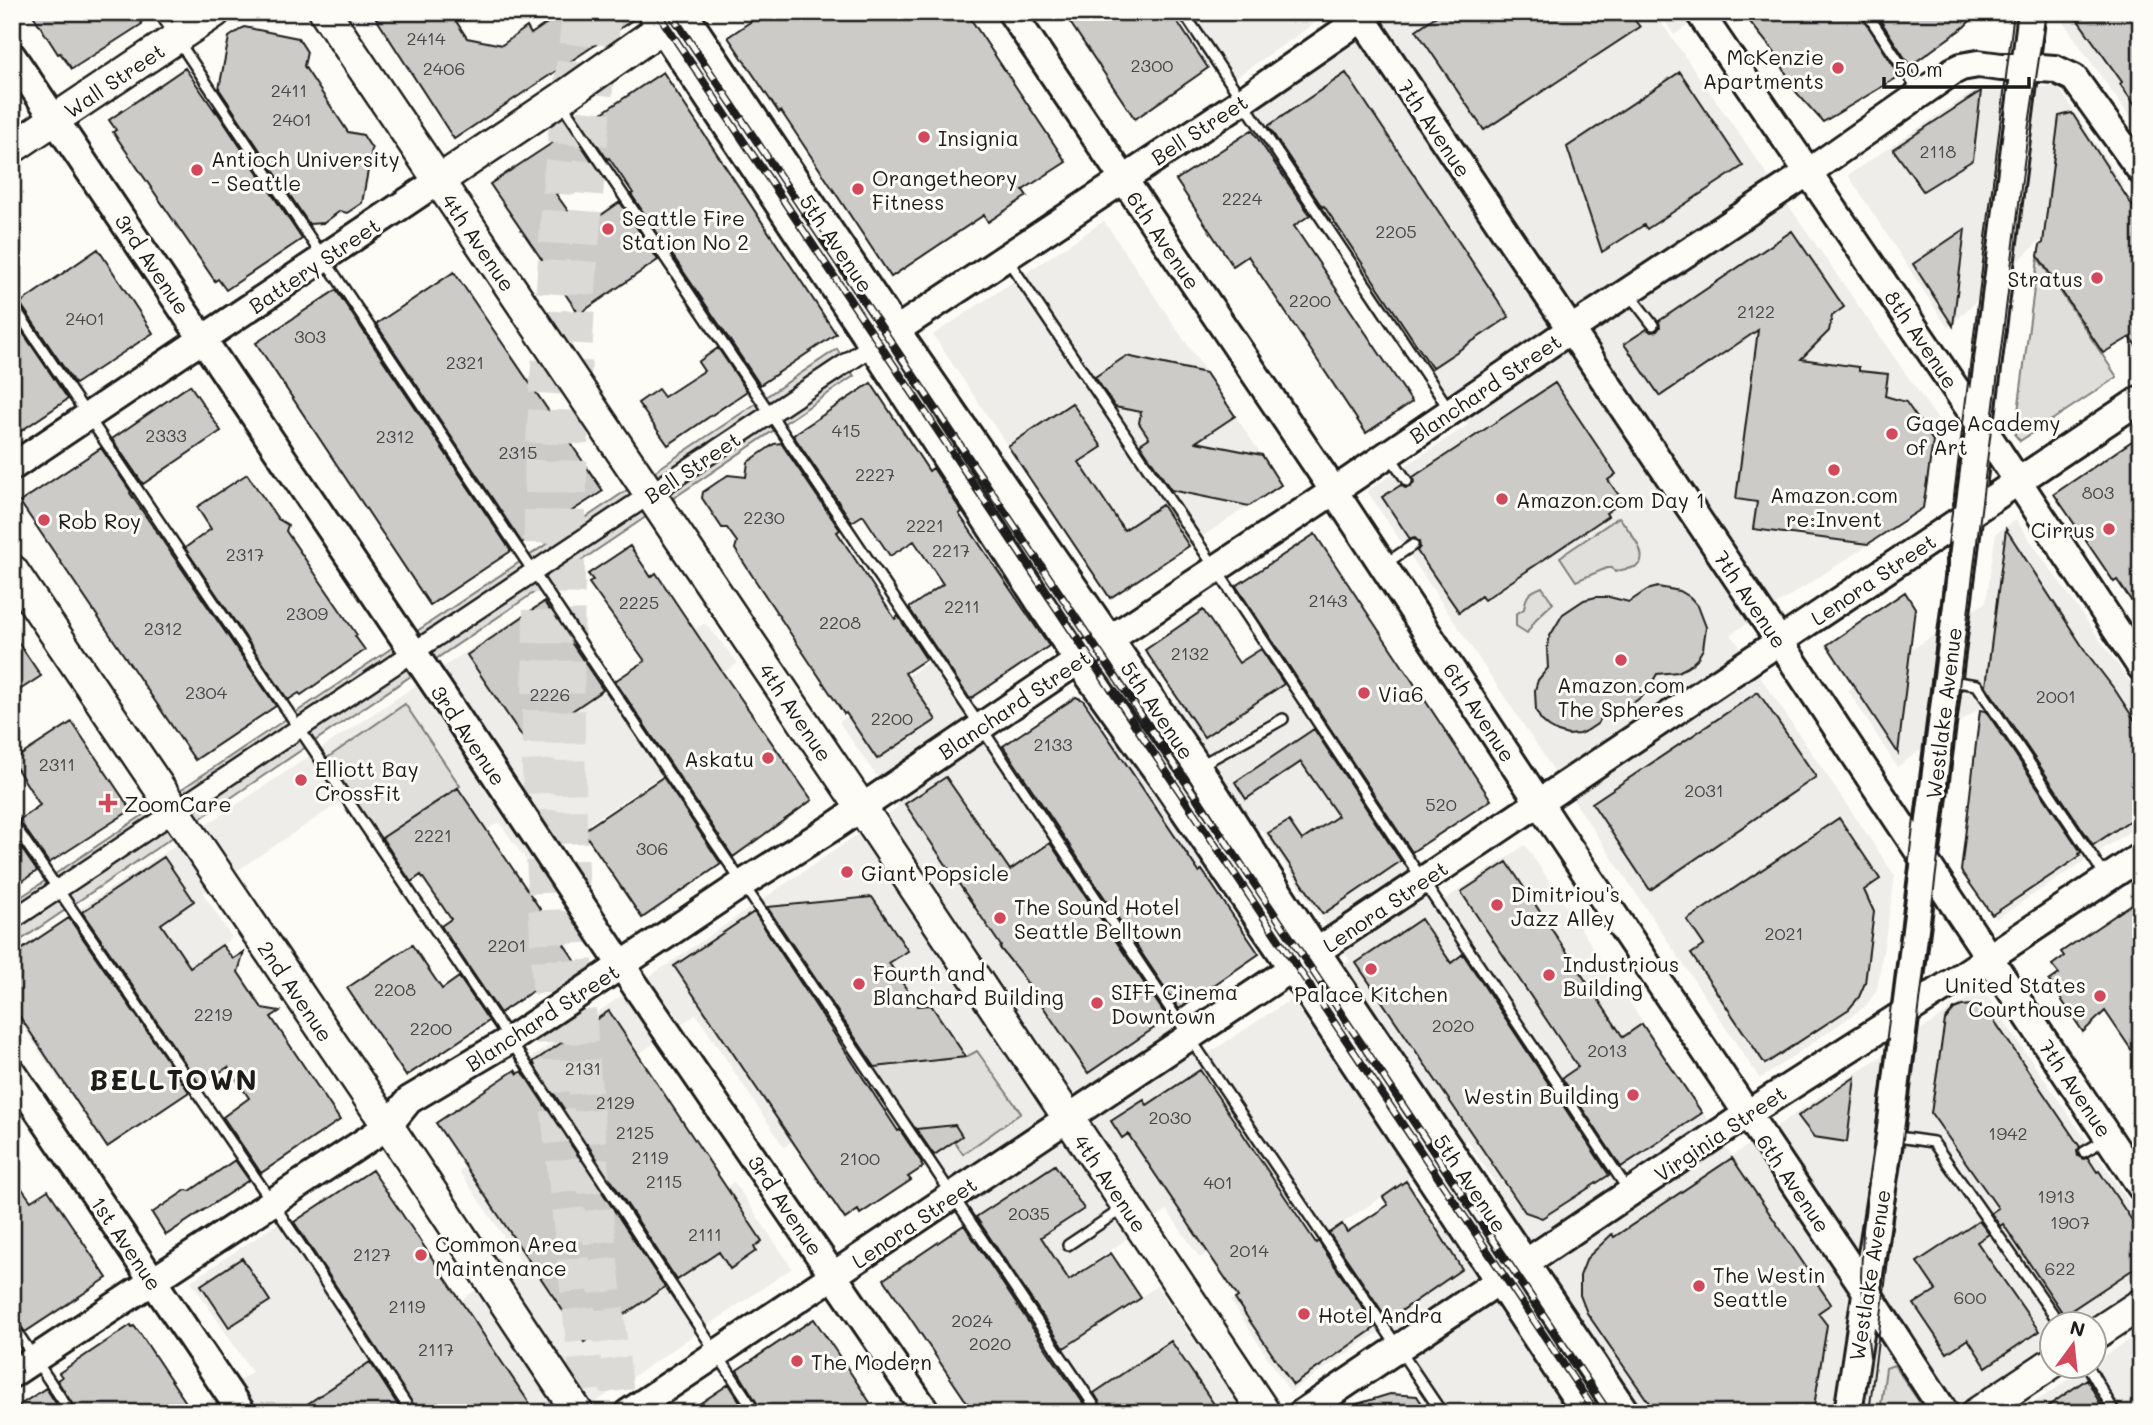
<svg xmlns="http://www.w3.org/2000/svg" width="2153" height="1425" viewBox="0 0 2153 1425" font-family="Mali,sans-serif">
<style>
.built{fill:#eeede9}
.green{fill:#e0dfdb;stroke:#7e7e7c;stroke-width:2}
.building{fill:#cccbc8;stroke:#1c1c1c;stroke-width:2}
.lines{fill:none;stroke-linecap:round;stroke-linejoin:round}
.highway-tunnel{stroke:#dbdad6;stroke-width:33;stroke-dasharray:33 17;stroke-linecap:butt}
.lane-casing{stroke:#1c1c1c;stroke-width:14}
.street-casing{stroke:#1c1c1c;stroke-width:23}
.secondary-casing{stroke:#1c1c1c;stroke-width:32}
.primary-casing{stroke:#1c1c1c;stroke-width:35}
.lane{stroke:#fdfcf7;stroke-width:9}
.street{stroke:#fdfcf7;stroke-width:18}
.secondary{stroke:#fdfcf7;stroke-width:26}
.primary{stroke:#fdfcf7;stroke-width:30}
.tram{stroke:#1c1c1c;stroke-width:2}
.rail-casing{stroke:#1c1c1c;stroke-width:8}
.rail{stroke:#fdfcf7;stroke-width:5;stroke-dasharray:16;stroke-linecap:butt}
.poi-dot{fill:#d1495b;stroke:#fdfcf7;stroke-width:2.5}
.labels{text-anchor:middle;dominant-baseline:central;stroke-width:6;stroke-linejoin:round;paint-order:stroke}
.number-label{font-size:18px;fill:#484847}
.poi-label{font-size:21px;fill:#1c1c1c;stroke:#fdfcf7;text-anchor:start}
.street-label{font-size:21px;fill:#1c1c1c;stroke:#fdfcf7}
.district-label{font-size:28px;font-weight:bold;letter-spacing:2px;fill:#1c1c1c;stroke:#fdfcf7}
</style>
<rect width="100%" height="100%" fill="#fdfcf7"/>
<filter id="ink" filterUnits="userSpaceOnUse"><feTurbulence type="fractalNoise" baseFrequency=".0143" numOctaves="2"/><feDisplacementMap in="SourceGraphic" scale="14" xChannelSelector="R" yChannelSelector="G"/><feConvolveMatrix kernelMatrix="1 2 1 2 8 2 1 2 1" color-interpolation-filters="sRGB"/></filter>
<g filter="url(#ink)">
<path class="built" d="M1186 12H1331L1232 80Z
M1393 12H1654L1938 420 1925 508 1731 634 1895 876 1877 990 1866 1006 1760 1079 1367 491 1468 425 1252 109Z
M1659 12H1707L1674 35Z
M2065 12H2141V133L2064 23Z
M1980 87H2058L2125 187 2037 243 1948 328 1848 175Z
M1104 221 1281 484 1110 598 933 335Z
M2016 520 2141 698V824L1996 919 1965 874 2020 833 2057 811 1985 704 1897 767 1848 690 1986 602 1996 533Z
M552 595 610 682 705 623 738 663 641 727 669 770 529 864 499 822 400 889 342 801 203 893 232 938 139 1001 152 1021 60 1082 12 1010V954Z
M1262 645 1434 907 1525 845 1732 1156 1982 989 2141 1219V1284L2081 1323 2052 1324 2051 1343 1946 1413H1435L1380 1331 1290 1392 1231 1301 1321 1242 1350 1284 1498 1187 1467 1140 1326 1234 1297 1192 1200 1258 1167 1210 1031 1307 881 1083 784 1147 696 1014 558 1110 526 1061 898 807 839 722 930 661 1198 1060 1350 961 1261 829 1117 926 1027 793 1111 737 1178 701Z
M549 1110 639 1244 734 1182 792 1268 580 1413H190L252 1372 191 1281 286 1218 379 1356 520 1260 459 1171Z
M1157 1286 1244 1413H971Z
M2141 1332V1413H2018L2090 1366H2094V1363Z"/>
<path class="green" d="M2038 258 2117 377 2020 441 2015 435Z
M837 349 854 376 12 946V903Z
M1619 517C1626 527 1652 556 1637 566 1631 569 1622 569 1615 572L1612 568H1607L1576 581 1560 557Z
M1542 587 1553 603 1537 618 1527 633 1516 626V614L1524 609C1526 595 1529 592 1542 587Z
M405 704 460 786 381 839 327 758Z
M977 1051 1021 1113 963 1154 954 1141 955 1126 916 1129 871 1067 966 1057Z
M1894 1365 1924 1409 1925 1413H1880L1886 1368Z"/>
<path class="building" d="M31 12H152L153 14 141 22 142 24 72 69 60 53 58 54Z
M372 12H450L467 38 502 45 527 27 531 34 563 12H635L637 17 454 139Z
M765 12H966L1066 162 1023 190 1027 196 988 222 984 215 891 277 781 111 779 113 728 37Z
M1063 12H1171L1208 68 1135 119Z
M1442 12H1628L1640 27 1484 130 1416 30Z
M1742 12H1859L1900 76 1823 122 1796 92 1775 53Z
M1875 12H1979L1964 27 1910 66Z
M2072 12H2141V114L2120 84 2122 82Z
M244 27 298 38 307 52 304 66 348 132 363 135 372 149 362 203 347 213 340 211 324 223 309 224 219 89 229 37Z
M185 68 215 111V109L302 239 226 290 218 279 215 281 113 132 116 130 109 120Z
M663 72 836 334 760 385 631 194 633 193 609 158 607 159 584 125Z
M1680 72 1743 166 1647 229 1644 225 1602 252 1567 147Z
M1346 73 1509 317 1432 368 1324 206 1322 207 1268 126Z
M1981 91 1973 160 1923 191 1893 149Z
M2072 113 2141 219V353L2130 337 2103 353 2038 256 2040 245 2043 243 2059 116Z
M1252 130 1310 215 1294 226 1412 402 1366 433 1248 256 1233 266 1176 180Z
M569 132 571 134 573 133 596 167 556 194 581 229 620 202 658 260 579 314 490 184Z
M1965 229 1953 326 1913 264Z
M1792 231 1844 307 1832 316 1829 331 1801 359 1859 367V371L1888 374 1885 396 1906 402 1933 441 1923 508 1868 544 1753 529 1757 502 1736 499 1758 330 1660 396 1624 344 1647 329 1651 332 1657 331 1660 327 1659 321Z
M98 249 153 333 75 384 20 303Z
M454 272 603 491 522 543 376 324Z
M336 290 511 551 430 605 256 343Z
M12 317 68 399 12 437Z
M718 348 747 391 668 445 638 403 658 389 664 397 704 371 698 362Z
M1126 356 1206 373 1235 416 1196 442 1262 455 1281 485 1249 506 1171 490 1140 444 1149 438 1139 423 1141 412 1115 407 1095 377Z
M871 383 929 471 933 468 962 512 959 514 1049 646 970 699 909 608 943 584 914 541 890 556 863 515 852 522 793 435Z
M1555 383 1616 474 1608 480 1623 501 1606 513 1608 516 1484 600 1481 596 1459 612 1417 551 1420 547 1419 542 1415 538 1410 539 1382 497 1401 485 1405 488 1410 487 1414 483 1413 477Z
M190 385 221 431 143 484 112 439Z
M1072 403 1102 447 1079 462 1124 530 1162 505 1189 546 1110 598 1008 446Z
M2141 435V615L2117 580 2114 582 2054 494Z
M781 443 840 530 837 532 895 619 898 616 926 659 905 673 936 720 877 759 846 713 844 714 757 583 735 549 737 542 727 528H722L702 498 703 492 728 475 746 477 748 462 774 444Z
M101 448 131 492 130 493 276 706 195 760 20 502Z
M247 474 278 519 288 525 286 531 357 635 355 636 365 650 301 695 299 693 288 700 185 548 211 529 197 507Z
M2006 529 2086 652 2115 690 2141 730V813L2093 845 1986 686Z
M1315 534 1491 800 1412 852 1236 586Z
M630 546 651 577 656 573 723 673 812 800 733 857 615 681 645 661 589 583 593 580 588 574Z
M1658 587 1680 591 1690 597 1698 606 1706 627 1703 649 1697 659 1688 667 1678 672 1657 674 1646 693 1636 701 1625 707 1606 712 1597 724 1588 730 1579 734 1568 735 1558 732 1549 727 1541 720 1536 711 1535 690 1538 680 1548 668 1547 649 1550 636 1563 614 1584 600 1596 597H1609L1629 602 1647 590Z
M1905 592 1915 608 1898 753 1827 645Z
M544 602 603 690 526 742 467 655Z
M1203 610 1239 663 1261 649 1284 684 1204 737 1145 650Z
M12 633 41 676 12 695Z
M1758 692 1816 777 1650 890 1592 803Z
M1076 697 1083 700 1199 872 1202 870 1259 954 1179 1009 1003 746Z
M1980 710 1986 711 2081 852 2079 854 2080 856 1992 915 1961 871Z
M72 722 131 810 49 863 19 820 40 805 12 761Z
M1314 729 1401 861 1323 914 1268 833 1289 821 1302 840 1338 816 1301 762 1246 799 1235 782Z
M663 777 721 864 642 918 583 831Z
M946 777 1010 870 1050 843 1167 1017 1165 1018 1166 1020 1088 1073 1021 974 1000 948 1001 946 905 804Z
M458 788 576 962 500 1013 441 926 451 919 421 875 411 882 382 838Z
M1839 818 1880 879 1864 890 1874 912 1865 983 1859 997 1849 1009 1765 1064 1691 954 1704 945 1687 920Z
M12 835 37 871 12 888Z
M164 857 194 901 161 924 190 967 222 945 233 959 244 952 238 972 262 1008 280 1011 271 1017 340 1120 261 1173 223 1117 249 1098 228 1067 200 1085 82 912Z
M1507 862 1623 1037 1642 1024 1702 1113 1621 1167 1562 1078 1578 1067 1461 892Z
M872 897 908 951 889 963 918 1006 931 1005 966 1057 875 1067 767 907Z
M2141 898V1064L2105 1011 2083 1032 2049 981 2059 974 2052 965 2064 956 2061 952Z
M754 912 898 1131 900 1130 922 1163 921 1164 923 1167 908 1177 911 1180 860 1214 858 1210 845 1219 674 966Z
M69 918 189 1092 107 1147 12 1005V956Z
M1421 919 1451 963 1463 954 1609 1175 1542 1218 1525 1212 1356 963Z
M412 945 442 989 459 977 489 1021 406 1076 347 988Z
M1971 1005 1980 1007 1991 1016 2080 1147 2077 1151 2078 1156 2083 1159 2088 1158 2097 1172 2099 1171 2141 1234V1264L2064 1315 2003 1224 2000 1226 1991 1213 1998 1208 1931 1113 1945 1020 1954 1009 1962 1006Z
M609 1011 762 1241 754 1247 756 1251 730 1269 719 1252 677 1280 533 1062Z
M515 1070 518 1074 522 1071 665 1287 584 1342 436 1123Z
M1200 1070 1316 1243 1318 1241 1376 1327 1293 1385 1235 1299 1238 1297 1128 1134 1122 1138 1111 1121 1144 1100 1147 1105Z
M1855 1077 1847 1142 1814 1137 1798 1116Z
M955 1125 962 1136 934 1155 916 1129Z
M1732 1158 1831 1304 1818 1313 1827 1325 1813 1413H1656L1587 1313 1580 1295V1276L1587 1258 1612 1234 1614 1237Z
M235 1160 249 1180 166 1235 152 1213 186 1190 190 1191Z
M1055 1165 1084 1209 1041 1237 1069 1280 1111 1253 1141 1298 1064 1348 976 1217Z
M372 1170 432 1258 536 1413H419L294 1222Z
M12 1175 31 1201 48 1190 107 1278 25 1332 12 1313Z
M1406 1181 1462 1269 1388 1320 1329 1233 1342 1224 1347 1232 1388 1205 1383 1197Z
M1979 1221 1989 1234 1977 1242 2039 1331 1986 1367 1968 1339 1947 1353 1914 1304 1936 1290 1917 1262Z
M964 1225 1051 1356 1090 1413H974L884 1279Z
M242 1258 270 1301 229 1327 201 1285Z
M814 1319 850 1372 877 1413H763L737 1370Z
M131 1325 132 1327 134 1326 139 1332 193 1413H78L57 1380 62 1377 59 1373Z
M1171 1341 1220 1413H1106L1094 1393Z
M370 1362 403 1413H294Z
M2087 1379 2105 1413H2038Z
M729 1384 747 1413H686Z
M46 1388 62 1413H12V1410Z
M1390 1394 1417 1396 1428 1413H1342L1341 1409Z"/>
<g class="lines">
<path class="highway-tunnel" d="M579 12 560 173 541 466 538 758 552 1061 590 1413
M605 12C550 477 557 949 620 1413"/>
<defs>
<path id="lane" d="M159 12 601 673 1099 1413
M1183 12 1449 409
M1866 12 1919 92
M562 104 1442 1413
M1007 259 1228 587 1628 1190
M1629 294 1653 325
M12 304 510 1040 756 1413
M1390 456 1407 481
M1385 564 1413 545
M1950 681 1977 685 2106 877
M1199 766 1283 719
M12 822 272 1202 412 1413
M1891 1136 1933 1142 2060 1324
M2084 1152 2106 1139
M1068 1245 1122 1209
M12 1325 71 1413
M2088 1366 2115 1413"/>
<path id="street" d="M12 920 872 346"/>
<path id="secondary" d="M651 12 869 340 1078 661 1167 785 1277 946 1586 1413
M683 12 896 330 1198 767 1317 952 1626 1413
M1011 12 1334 491 1553 824 1866 1291 1945 1413
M1358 12 1780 642 2141 1187
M1699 12 1992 442 2141 667
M12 56 451 708 622 966 927 1413
M883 339 1242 101 1371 12
M12 467 438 181
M12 1072 242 1413
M12 1374 388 1126 409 1100 510 1040 742 884 833 827 1110 639 1334 491 1570 330 1813 169 1953 71 1961 67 1978 64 2001 67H2026L2055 69 2074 78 2141 171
M628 1413 2141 399
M1302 1413 1747 1114 1945 987 2141 856
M1848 1413 1890 1136 2032 12"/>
<path id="primary" d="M325 12 861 807 1265 1413
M12 148 215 12
M438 181 559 100 684 12
M12 570 388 1126 578 1413
M2094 1335 2141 1304
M1977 1413 2052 1363"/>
</defs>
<use href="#lane" class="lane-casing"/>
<use href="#street" class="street-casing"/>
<use href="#secondary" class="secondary-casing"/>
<use href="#primary" class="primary-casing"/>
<use href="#lane" class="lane"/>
<use href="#street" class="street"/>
<use href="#secondary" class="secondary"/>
<use href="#primary" class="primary"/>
<path class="tram" d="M1870 1357 1861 1277 1863 1230 2014 12
M1869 1413 2028 131 2046 12"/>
<defs>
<path id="rail" d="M657 12 1596 1413
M670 12 1609 1413"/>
</defs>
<use href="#rail" class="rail-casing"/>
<use href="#rail" class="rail"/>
</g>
</g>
<g class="poi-dot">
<circle cx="1838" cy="68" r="7"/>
<circle cx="924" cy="137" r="7"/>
<circle cx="197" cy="170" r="7"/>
<circle cx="858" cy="189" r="7"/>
<circle cx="608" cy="229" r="7"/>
<circle cx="2097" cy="278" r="7"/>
<circle cx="1892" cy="434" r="7"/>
<circle cx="1834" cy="470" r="7"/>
<circle cx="1502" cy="499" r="7"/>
<circle cx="44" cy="520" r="7"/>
<circle cx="2109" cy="529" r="7"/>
<circle cx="1621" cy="660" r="7"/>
<circle cx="1364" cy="693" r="7"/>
<circle cx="768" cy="758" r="7"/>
<circle cx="301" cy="780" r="7"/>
<path d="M104.5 792.5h7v7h7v7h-7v7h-7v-7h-7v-7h7z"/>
<circle cx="847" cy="872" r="7"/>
<circle cx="1497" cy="905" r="7"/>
<circle cx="1000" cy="918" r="7"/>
<circle cx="1371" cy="969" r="7"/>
<circle cx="1549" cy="975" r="7"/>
<circle cx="859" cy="984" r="7"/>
<circle cx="2100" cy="996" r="7"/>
<circle cx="1097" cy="1003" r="7"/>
<circle cx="1633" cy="1095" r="7"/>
<circle cx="421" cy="1255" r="7"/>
<circle cx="1699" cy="1286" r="7"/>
<circle cx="1304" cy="1314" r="7"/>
<circle cx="797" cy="1361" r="7"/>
</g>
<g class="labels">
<g class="number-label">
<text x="426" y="38">2414</text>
<text x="1152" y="65">2300</text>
<text x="444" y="68">2406</text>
<text x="289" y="90">2411</text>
<text x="292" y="119">2401</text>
<text x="1938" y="151">2118</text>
<text x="1242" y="198">2224</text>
<text x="1396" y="231">2205</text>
<text x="1310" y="300">2200</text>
<text x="1756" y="311">2122</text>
<text x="85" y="318">2401</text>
<text x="310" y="336">303</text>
<text x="465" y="362">2321</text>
<text x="846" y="430">415</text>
<text x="166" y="435">2333</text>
<text x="395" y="436">2312</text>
<text x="518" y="452">2315</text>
<text x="875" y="474">2227</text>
<text x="2098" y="492">803</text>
<text x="764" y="517">2230</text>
<text x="925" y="525">2221</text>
<text x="951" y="550">2217</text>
<text x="245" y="554">2317</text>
<text x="1328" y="600">2143</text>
<text x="639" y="602">2225</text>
<text x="962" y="606">2211</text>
<text x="307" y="613">2309</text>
<text x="840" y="622">2208</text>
<text x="163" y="628">2312</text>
<text x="1190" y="653">2132</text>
<text x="206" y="692">2304</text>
<text x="550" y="694">2226</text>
<text x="2056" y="696">2001</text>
<text x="892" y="718">2200</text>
<text x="1053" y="744">2133</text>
<text x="57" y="764">2311</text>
<text x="1704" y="790">2031</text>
<text x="1441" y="804">520</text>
<text x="433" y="835">2221</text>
<text x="652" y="848">306</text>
<text x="1784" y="933">2021</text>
<text x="507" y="945">2201</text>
<text x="395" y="989">2208</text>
<text x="213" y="1014">2219</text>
<text x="1453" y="1025">2020</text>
<text x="431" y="1028">2200</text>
<text x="1607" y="1050">2013</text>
<text x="583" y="1068">2131</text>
<text x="615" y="1102">2129</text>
<text x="1170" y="1117">2030</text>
<text x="635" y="1132">2125</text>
<text x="2008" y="1133">1942</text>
<text x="650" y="1157">2119</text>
<text x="860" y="1158">2100</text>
<text x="664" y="1181">2115</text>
<text x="1218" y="1182">401</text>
<text x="2056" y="1196">1913</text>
<text x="1029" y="1213">2035</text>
<text x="2070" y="1222">1907</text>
<text x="705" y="1234">2111</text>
<text x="1249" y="1250">2014</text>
<text x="372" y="1254">2127</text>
<text x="2060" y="1268">622</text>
<text x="1970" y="1297">600</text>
<text x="407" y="1306">2119</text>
<text x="972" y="1320">2024</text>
<text x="990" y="1343">2020</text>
<text x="436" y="1349">2117</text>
</g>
<g class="poi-label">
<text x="1824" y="56" text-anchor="end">McKenzie<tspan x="1824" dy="24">Apartments</tspan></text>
<text x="938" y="137">Insignia</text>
<text x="211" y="158">Antioch University<tspan x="211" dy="24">- Seattle</tspan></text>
<text x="872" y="177">Orangetheory<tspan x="872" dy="24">Fitness</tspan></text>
<text x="622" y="217">Seattle Fire<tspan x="622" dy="24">Station No 2</tspan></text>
<text x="2083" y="278" text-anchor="end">Stratus</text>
<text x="1906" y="422">Gage Academy<tspan x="1906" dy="24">of Art</tspan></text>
<text x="1834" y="494" text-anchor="middle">Amazon.com<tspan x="1834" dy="24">re:Invent</tspan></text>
<text x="1516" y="499">Amazon.com Day 1</text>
<text x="58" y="520">Rob Roy</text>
<text x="2095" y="529" text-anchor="end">Cirrus</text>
<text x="1621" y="684" text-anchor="middle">Amazon.com<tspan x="1621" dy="24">The Spheres</tspan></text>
<text x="1378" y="693">Via6</text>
<text x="754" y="758" text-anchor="end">Askatu</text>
<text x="315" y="768">Elliott Bay<tspan x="315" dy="24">CrossFit</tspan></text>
<text x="124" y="803">ZoomCare</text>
<text x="861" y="872">Giant Popsicle</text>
<text x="1511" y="893">Dimitriou's<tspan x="1511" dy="24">Jazz Alley</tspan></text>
<text x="1014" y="906">The Sound Hotel<tspan x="1014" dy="24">Seattle Belltown</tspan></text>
<text x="1563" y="963">Industrious<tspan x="1563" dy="24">Building</tspan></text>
<text x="873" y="972">Fourth and<tspan x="873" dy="24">Blanchard Building</tspan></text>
<text x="2086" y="984" text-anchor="end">United States<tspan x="2086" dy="24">Courthouse</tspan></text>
<text x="1111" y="991">SIFF Cinema<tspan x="1111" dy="24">Downtown</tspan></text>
<text x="1371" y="993" text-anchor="middle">Palace Kitchen</text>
<text x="1619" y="1095" text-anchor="end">Westin Building</text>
<text x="435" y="1243">Common Area<tspan x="435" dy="24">Maintenance</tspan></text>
<text x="1713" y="1274">The Westin<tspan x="1713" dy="24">Seattle</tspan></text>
<text x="1318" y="1314">Hotel Andra</text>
<text x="811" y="1361">The Modern</text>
</g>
<g class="street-label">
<text transform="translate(114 80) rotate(-34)">Wall Street</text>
<text transform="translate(1435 128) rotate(56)">7th Avenue</text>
<text transform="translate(1199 129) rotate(-33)">Bell Street</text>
<text transform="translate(1164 240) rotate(56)">6th Avenue</text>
<text transform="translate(479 242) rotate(56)">4th Avenue</text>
<text transform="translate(837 243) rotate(56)">5th Avenue</text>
<text transform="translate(153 264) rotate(56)">3rd Avenue</text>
<text transform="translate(314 265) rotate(-34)">Battery Street</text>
<text transform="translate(1922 339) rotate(56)">8th Avenue</text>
<text transform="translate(1485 388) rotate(-34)">Blanchard Street</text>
<text transform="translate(692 467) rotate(-34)">Bell Street</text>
<text transform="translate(1873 579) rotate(-34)">Lenora Street</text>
<text transform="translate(1751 599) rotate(56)">7th Avenue</text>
<text transform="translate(1014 704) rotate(-34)">Blanchard Street</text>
<text transform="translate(1158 710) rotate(56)">5th Avenue</text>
<text transform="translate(796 712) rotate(56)">4th Avenue</text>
<text transform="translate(1480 712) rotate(57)">6th Avenue</text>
<text transform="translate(1943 713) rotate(-83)">Westlake Avenue</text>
<text transform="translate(469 735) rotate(56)">3rd Avenue</text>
<text transform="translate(1385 906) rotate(-34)">Lenora Street</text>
<text transform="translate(296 991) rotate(56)">2nd Avenue</text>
<text transform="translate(542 1017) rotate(-33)">Blanchard Street</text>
<text transform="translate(2076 1088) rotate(56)">7th Avenue</text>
<text transform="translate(1720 1133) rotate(-34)">Virginia Street</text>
<text transform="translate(1111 1183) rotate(56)">4th Avenue</text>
<text transform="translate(1471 1183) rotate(56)">5th Avenue</text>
<text transform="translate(1794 1183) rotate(56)">6th Avenue</text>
<text transform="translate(786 1205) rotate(56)">3rd Avenue</text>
<text transform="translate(914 1222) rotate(-34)">Lenora Street</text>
<text transform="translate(127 1243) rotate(56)">1st Avenue</text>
<text transform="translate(1869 1275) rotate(-81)">Westlake Avenue</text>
</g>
<g class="district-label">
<text x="174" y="1079">BELLTOWN</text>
</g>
</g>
<rect width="2153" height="1425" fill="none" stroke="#fdfcf7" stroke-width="42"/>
<rect x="21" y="21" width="2111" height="1383" fill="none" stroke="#1c1c1c" stroke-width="2.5" filter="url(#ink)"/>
<g transform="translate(2073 1345) rotate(15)"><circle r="33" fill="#fdfcf7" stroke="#a3a29f" stroke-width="2"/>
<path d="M0-5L12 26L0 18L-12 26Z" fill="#d1495b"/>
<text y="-10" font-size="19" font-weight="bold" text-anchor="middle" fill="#1c1c1c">N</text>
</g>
<path d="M1884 77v10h145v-10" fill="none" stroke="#1c1c1c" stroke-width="3.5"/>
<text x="1894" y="77" font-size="21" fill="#1c1c1c" stroke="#fdfcf7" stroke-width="5" paint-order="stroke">50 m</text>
</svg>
